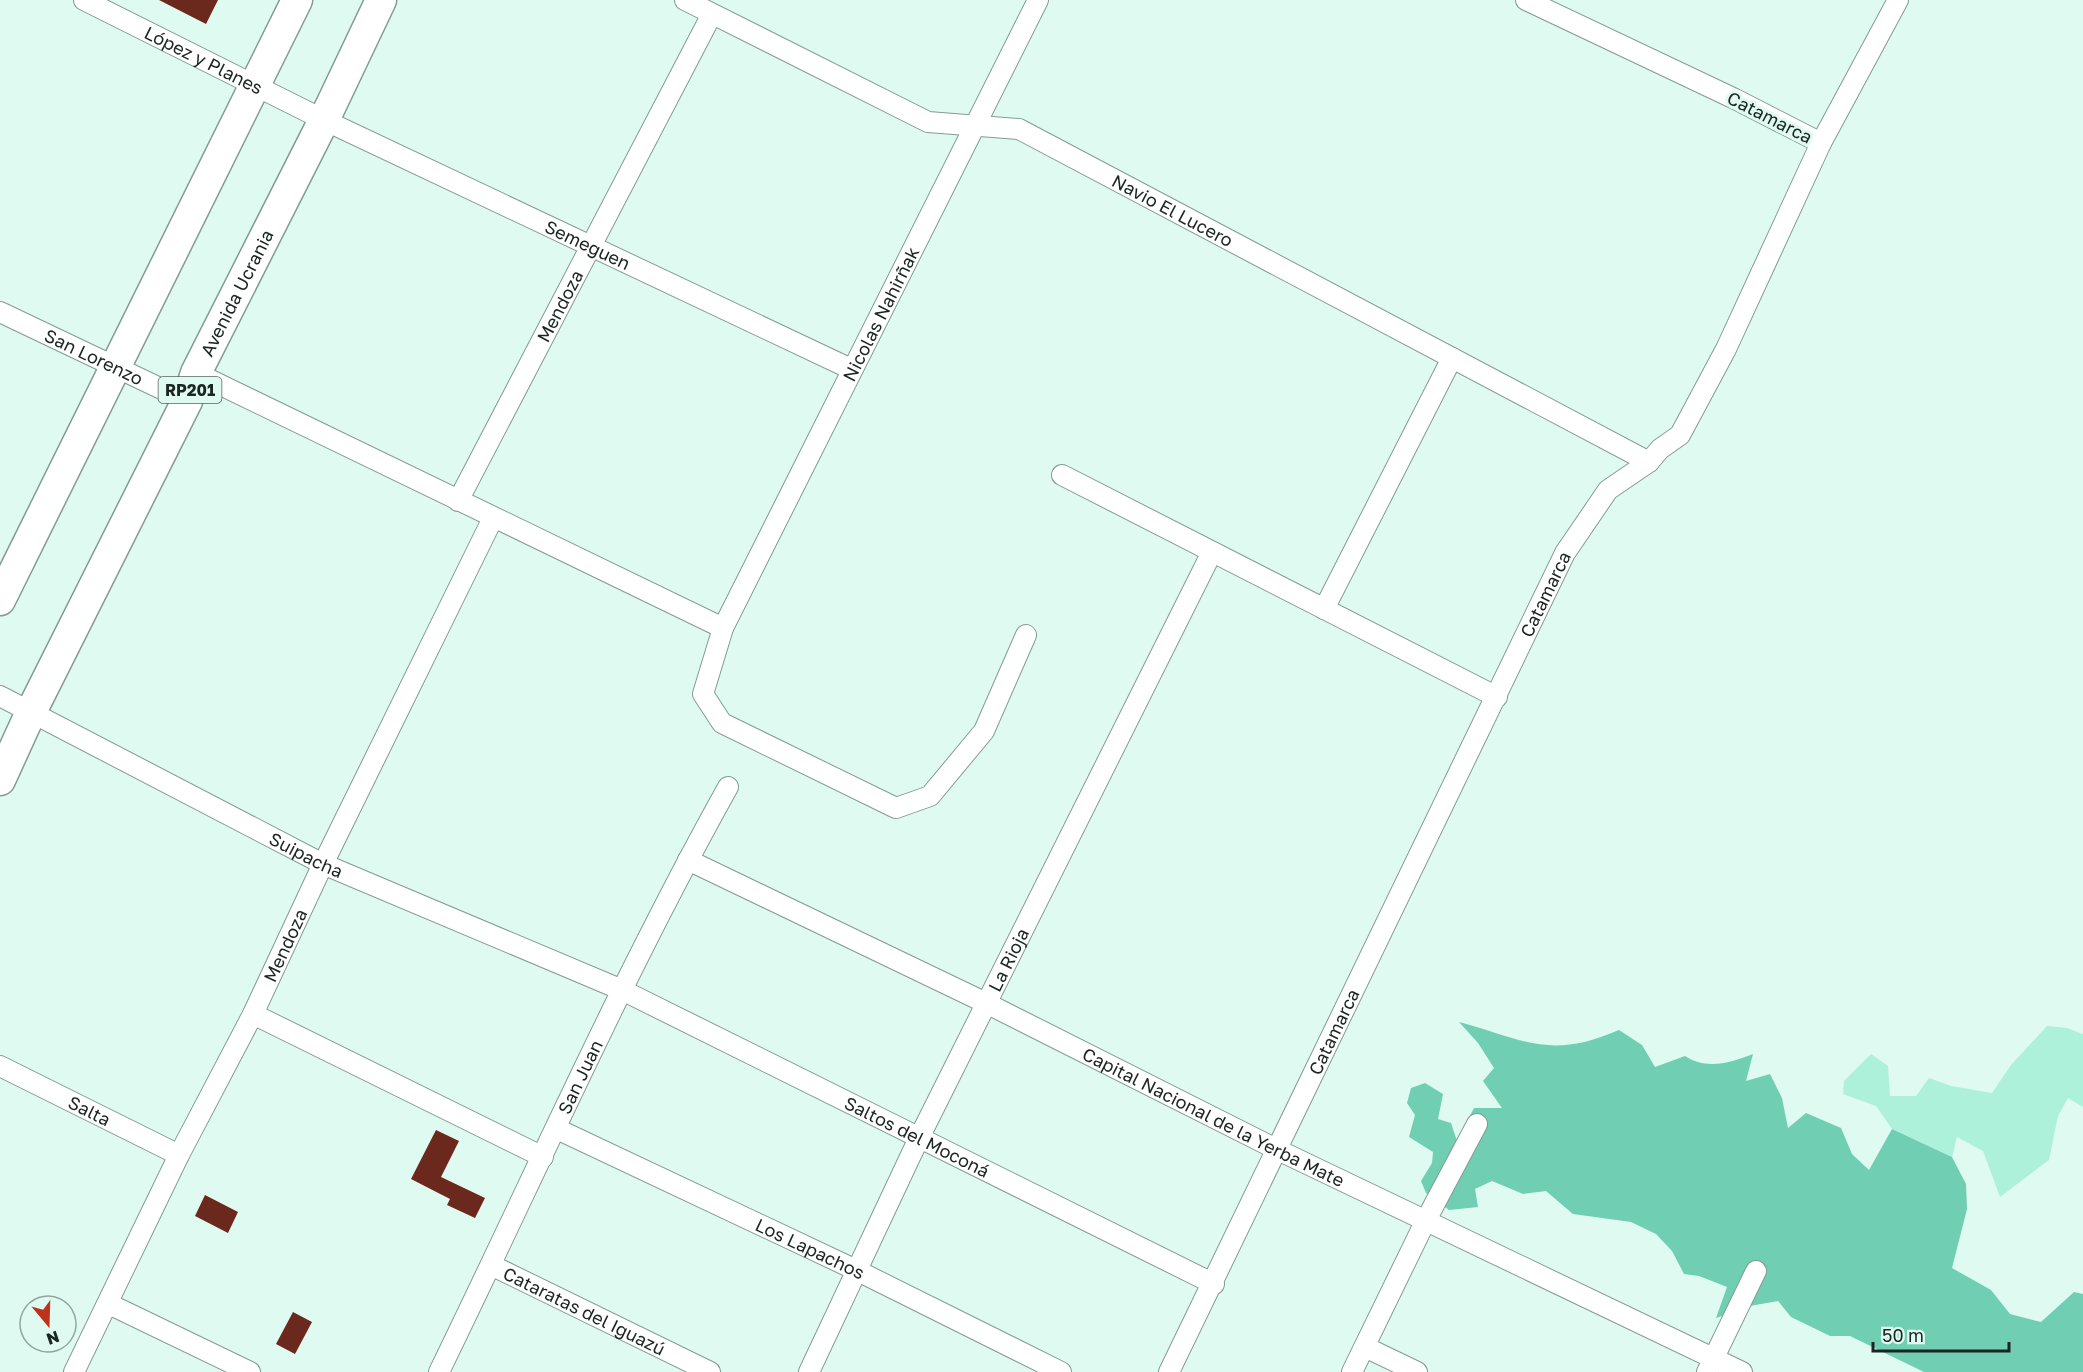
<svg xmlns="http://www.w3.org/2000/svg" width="2083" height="1372" viewBox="0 0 2083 1372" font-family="'Golos Text',sans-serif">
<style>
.green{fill:#adf1db}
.forest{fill:#70cfb3}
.building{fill:#6b281c}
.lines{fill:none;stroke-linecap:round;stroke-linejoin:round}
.minor-casing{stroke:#839c93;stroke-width:22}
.primary-casing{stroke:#839c93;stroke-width:33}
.minor{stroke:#fff;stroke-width:20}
.primary{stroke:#fff;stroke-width:30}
.labels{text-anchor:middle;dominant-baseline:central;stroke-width:6;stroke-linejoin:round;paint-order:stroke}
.shield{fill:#dffaf0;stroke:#56655f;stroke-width:1.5}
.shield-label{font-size:16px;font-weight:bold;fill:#1b2521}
.street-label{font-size:18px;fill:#1b2521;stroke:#dffaf0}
</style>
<rect width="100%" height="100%" fill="#dffaf0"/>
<path class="green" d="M2047 1026 2067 1028 2083 1034V1107L2068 1098 2058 1116 2049 1160 2000 1197 1983 1151 1957 1137 1952 1157 1892 1129 1876 1106 1843 1094 1844 1081 1871 1054 1888 1066 1890 1096H1916L1929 1078 1951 1086 1992 1093 2011 1065Z"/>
<path class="forest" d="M1459 1022C1525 1040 1550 1060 1619 1030L1642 1045 1655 1067 1685 1056C1706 1070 1730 1063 1753 1054L1746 1081 1770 1074 1782 1098 1788 1128 1806 1113 1841 1128 1852 1154 1869 1170 1892 1129 1952 1157 1966 1184 1967 1209 1952 1268 1991 1290 2010 1314 2041 1322 2074 1292 2083 1294V1372H1924L1850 1336H1830L1791 1317 1778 1301 1750 1306 1716 1318 1727 1287 1699 1276 1684 1274 1672 1251 1656 1234 1631 1222 1573 1214 1546 1191 1523 1194 1492 1181 1475 1189 1478 1207 1449 1210 1426 1193 1421 1181 1432 1163 1433 1152 1409 1137 1415 1115 1407 1103 1411 1088 1425 1083 1443 1094 1438 1119 1451 1123 1457 1141 1474 1108H1502L1483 1081 1494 1068 1478 1043Z"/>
<path class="building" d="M159 0H218L206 24Z
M436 1130 459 1141 441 1177 485 1198 475 1218 447 1205 450 1199 411 1179Z
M205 1195 238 1212 228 1233 195 1216Z
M293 1312 312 1322 295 1354 276 1344Z"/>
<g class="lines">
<defs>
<g id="minor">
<path id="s1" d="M84 0 324 120 851 369"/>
<path id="s2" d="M685 0 928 122 1019 129 1649 462"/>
<path d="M1821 143 1898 0"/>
<path id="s3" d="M0 312 187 401"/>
<path d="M196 373 723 628"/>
<path d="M1062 475 1497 697"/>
<path id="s4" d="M458 501 712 14"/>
<path d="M1324 609 1452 358"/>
<path id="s5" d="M1026 635 984 731 930 796 896 808 722 723 703 694 723 628 1038 0"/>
<path id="s6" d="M0 696 323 864 622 990 1214 1284"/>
<path id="s7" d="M688 860 986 1003 1278 1150 1742 1372"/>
<path d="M253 1014 543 1157"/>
<path id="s8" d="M0 1066 179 1155"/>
<path id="s9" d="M557 1129 856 1270 1061 1372"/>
<path id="s10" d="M491 1265 710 1372"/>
<path d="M109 1304 250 1372"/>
<path d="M1365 1347 1417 1372"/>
<path id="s11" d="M74 1372 179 1155 253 1014 323 864 493 518"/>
<path id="s12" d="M439 1372C534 1177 622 977 728 787"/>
<path id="s13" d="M809 1372 919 1138 1212 552"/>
<path id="s14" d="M1169 1372 1565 553 1608 490 1649 462 1660 449 1680 435 1726 349 1821 143 1735 99 1526 0"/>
<path d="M1352 1372 1426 1220 1477 1124"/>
<path d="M1707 1372 1756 1271"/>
</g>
<g id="primary">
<path d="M0 600 297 0"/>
<path id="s15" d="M0 780 31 712 187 401 196 373 324 120 381 0"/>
</g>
</defs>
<use href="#minor" class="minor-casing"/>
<use href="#primary" class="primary-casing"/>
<use href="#minor" class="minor"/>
<use href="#primary" class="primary"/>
</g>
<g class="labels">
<rect class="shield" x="158.5" y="377" width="63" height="26" rx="4.5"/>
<g class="shield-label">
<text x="190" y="390">RP201</text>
</g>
<g class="street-label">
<text stroke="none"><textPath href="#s1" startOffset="134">López y Planes</textPath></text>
<text transform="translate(1770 117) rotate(27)">Catamarca</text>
<text stroke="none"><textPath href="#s2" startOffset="537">Navio El Lucero</textPath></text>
<text stroke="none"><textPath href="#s1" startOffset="560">Semeguen</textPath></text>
<text stroke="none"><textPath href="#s15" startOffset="542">Avenida Ucrania</textPath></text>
<text stroke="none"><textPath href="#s4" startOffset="220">Mendoza</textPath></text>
<text stroke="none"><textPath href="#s5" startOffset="874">Nicolas Nahirñak</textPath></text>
<text stroke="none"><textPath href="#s3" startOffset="104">San Lorenzo</textPath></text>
<text stroke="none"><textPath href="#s14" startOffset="864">Catamarca</textPath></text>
<text stroke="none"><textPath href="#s6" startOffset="345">Suipacha</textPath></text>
<text stroke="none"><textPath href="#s11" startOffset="476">Mendoza</textPath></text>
<text stroke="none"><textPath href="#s13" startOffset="458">La Rioja</textPath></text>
<text stroke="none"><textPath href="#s14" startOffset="378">Catamarca</textPath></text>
<text stroke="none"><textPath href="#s12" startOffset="327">San Juan</textPath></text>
<text stroke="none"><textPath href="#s8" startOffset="100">Salta</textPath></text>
<text stroke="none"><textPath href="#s7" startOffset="585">Capital Nacional de la Yerba Mate</textPath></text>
<text stroke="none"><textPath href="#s6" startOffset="1018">Saltos del Moconá</textPath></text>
<text stroke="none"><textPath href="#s9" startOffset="280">Los Lapachos</textPath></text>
<text stroke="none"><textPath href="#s10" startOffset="104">Cataratas del Iguazú</textPath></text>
</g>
</g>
<g transform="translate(48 1324) rotate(161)"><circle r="28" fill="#dffaf0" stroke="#91a59d" stroke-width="1.5"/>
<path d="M0-4.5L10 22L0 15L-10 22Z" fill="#be321c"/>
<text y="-9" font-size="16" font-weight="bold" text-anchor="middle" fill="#1b2521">N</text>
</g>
<path d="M1873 1342v9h136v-9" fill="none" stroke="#1b2521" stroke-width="3"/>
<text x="1882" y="1342" font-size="18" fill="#1b2521" stroke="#dffaf0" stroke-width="4.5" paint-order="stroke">50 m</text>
</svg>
